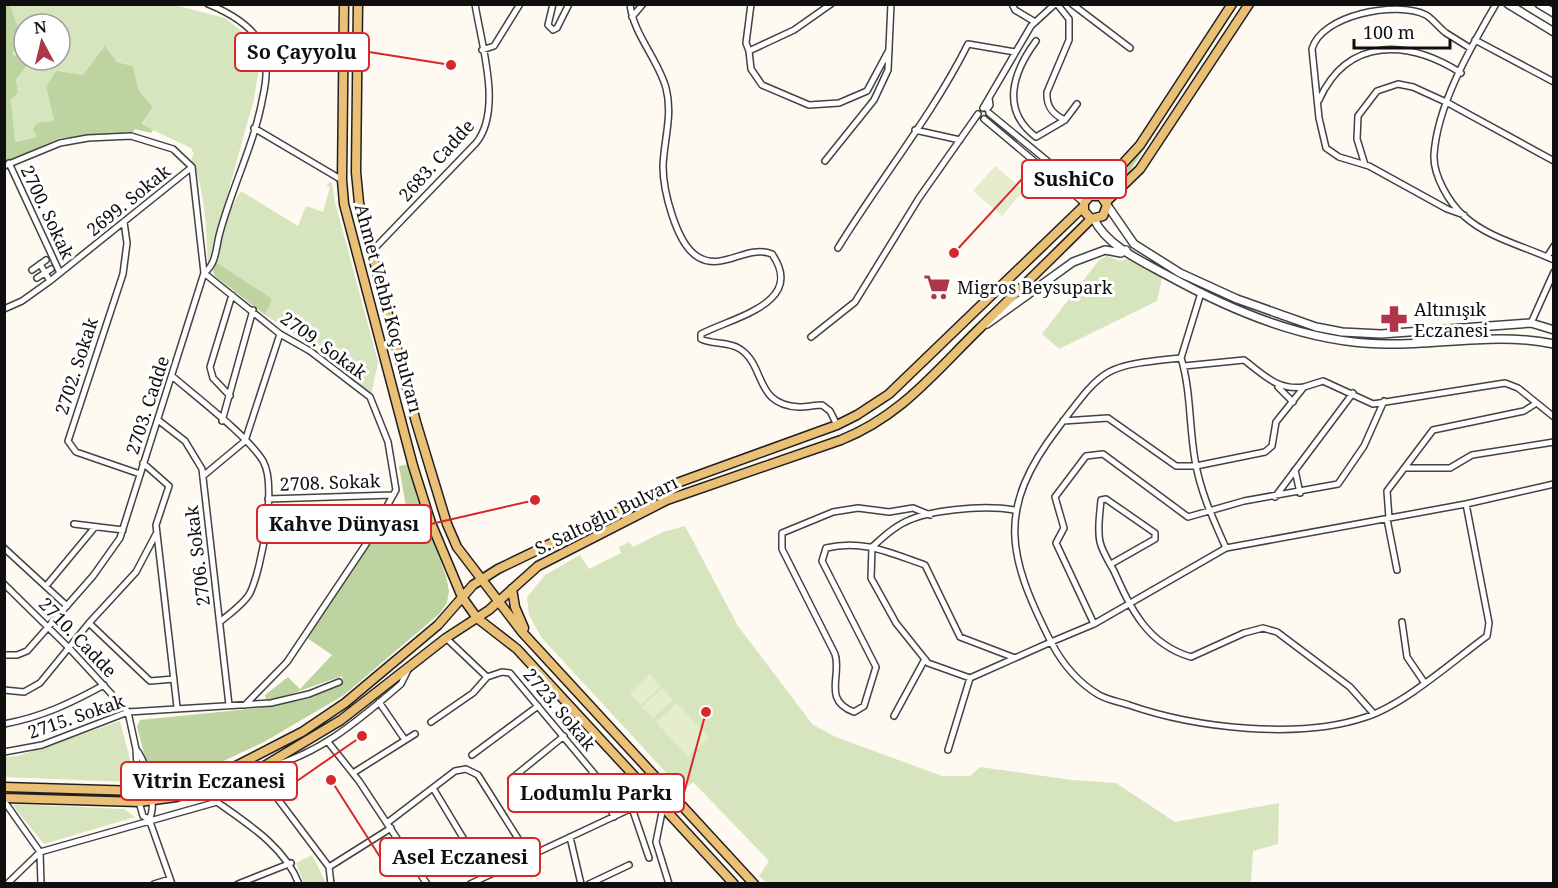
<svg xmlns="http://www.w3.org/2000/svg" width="1558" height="888" viewBox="0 0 1558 888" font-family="'Noto Serif',serif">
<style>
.green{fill:#d7e5bf}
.forest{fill:#bdd4a0}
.pitch{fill:#e6edcf}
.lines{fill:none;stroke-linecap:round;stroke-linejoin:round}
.minor-casing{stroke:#424242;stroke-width:8}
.tertiary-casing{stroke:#424242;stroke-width:10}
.primary-casing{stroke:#202020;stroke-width:11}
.minor{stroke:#fff;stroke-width:5}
.tertiary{stroke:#fff;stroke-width:7}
.primary{stroke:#eac076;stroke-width:8}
.labels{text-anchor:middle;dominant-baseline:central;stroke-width:6;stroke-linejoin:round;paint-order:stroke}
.street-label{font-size:18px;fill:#0f0f0f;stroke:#fff}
.poi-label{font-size:18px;fill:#0f0f0f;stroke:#fff;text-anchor:start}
.leader{fill:none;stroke:#d62828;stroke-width:2}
.callout-dot{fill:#d62828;stroke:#fff;stroke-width:2}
.callout{fill:#fff;stroke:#d62828;stroke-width:2}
.callout-label{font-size:20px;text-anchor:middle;font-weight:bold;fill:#0f0f0f}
</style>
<rect width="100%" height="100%" fill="#fefaf2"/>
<path class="green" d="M10 5H175L225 18 244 33 256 46 259 68 254 99 208 264C206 230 206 190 191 159L194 154 191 148 142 125 153 107 139 91 133 66 117 62 106 47 83 75 46 87 54 121 38 137 15 142 11 100 18 93 16 80 31 60H60V24H24V58L13 55 18 27Z
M330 182 332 183 335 202 378 362 371 396 319 350 265 315 271 299 216 262 230 209 241 191 298 226 306 206 323 212 330 187 326 186Z
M1107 256 1120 261 1131 258 1162 279 1157 301 1059 349 1042 334 1099 260Z
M685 526 738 626 813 725 836 737 942 776H970L980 767 1072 780 1116 783 1175 822 1279 803 1278 844 1253 851 1251 883H767L759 876 769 861 693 782 683 791 541 637 529 615 527 597 545 575 580 555 589 569 621 553 619 547 629 542 633 547 663 532Z
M120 721 134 775 129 782 5 777V757L18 756Z
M16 804 124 809 135 817 44 844 13 806Z
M312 855 326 883H304L296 863Z"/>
<path class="forest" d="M5 5H10L18 27 13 55 31 60 16 80 18 93 11 100 15 142 37 137 33 129 37 123 54 121 46 87 56 71 83 75 105 46 117 62 133 66 139 91 153 107 142 124 153 130 151 133 135 129 133 132 60 138 5 163Z
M1234 5H1238L1111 200 1101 192 1135 156Z
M216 262 272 299 265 315 215 276 213 272Z
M410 464 416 495 446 576 449 591 447 603 439 614 344 695 264 742 213 766 161 779 153 778 149 772 137 727 140 720 258 708 308 699 343 683 342 676 274 700H266L265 695 288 677 300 689 332 655 307 638 392 505 404 510 406 507 399 466Z"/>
<path class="pitch" d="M995 166 1024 190 1002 216 973 191Z
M650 674 661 686 641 705 630 693Z
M662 688 673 700 653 718 642 707Z
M677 703 709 738 688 757 656 722Z"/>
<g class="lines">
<defs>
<path id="minor" d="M208 4C230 13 259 29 265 55 267 67 266 83 263 96 255 143 231 189 219 236 216 248 216 265 204 273L280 334 310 351 370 397 388 442 396 490 366 544 287 662 245 705
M553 4 548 25 553 30 557 28 569 4
M630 4C633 34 658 59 666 88 673 115 664 139 663 166 663 190 676 244 698 257 723 272 746 244 772 254 806 303 734 317 701 334V339C713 345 728 341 740 349 766 366 754 405 799 407 807 407 815 405 822 405L830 411 837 425
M751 4 746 43 749 51 794 30 831 4
M1012 4 1015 10 1035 22
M1057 4 1069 19V40L1047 92C1046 106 1052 114 1065 120L1077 104
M1072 4 1130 48
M1496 4C1471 47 1437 105 1434 155 1433 175 1449 203 1464 216 1488 238 1524 246 1554 260
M632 17 643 4
M1475 40 1554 82
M1036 41C1013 72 1000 110 1036 137L1065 120
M482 50 494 46 520 4
M749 51 751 69 762 85 809 105 839 103 867 91 889 50
M1319 100C1348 36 1409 40 1461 73
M983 108 1031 26 1055 4
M987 109 990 105 989 98
M989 113 1090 196
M984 119 1084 203
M254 128 342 180
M915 130 960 140
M825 161 874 100 888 70 891 4
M9 163 60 273
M1365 165 1357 139 1358 116 1377 91 1398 84 1413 87 1448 103 1554 161
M4 166 60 143 88 138 131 136 173 149 192 167 204 273 120 538 93 576 27 651 17 655H4
M1464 215 1447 209 1369 166 1339 157 1326 148 1319 118 1312 49C1321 15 1397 0 1426 15 1433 19 1439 28 1446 33 1454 38 1462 43 1470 48
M124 222 127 243 123 274 68 441 76 452 140 474
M838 248C880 179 932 116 968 44L1015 52
M372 251 476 143C503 110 481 43 475 4
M1547 257 1554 246
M40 264 50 281
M32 270 46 260
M37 278 51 269
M1201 293 1181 358C1103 366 1105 366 1058 428 996 509 1007 555 1051 642L1094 624 1226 548 1466 504 1554 484
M4 309 22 301 50 281 192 167
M1531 323 1554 272
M811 337 855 302 919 198 978 114
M1181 358C1191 390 1189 426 1195 460 1200 491 1213 519 1226 548
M1184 366 1244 360C1264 375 1278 391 1304 387
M172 376C195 396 249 437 263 461 277 485 262 568 250 593 244 604 229 614 220 622
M1278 387 1293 402
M230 396 213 378 210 367 232 295
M158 420 185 441 202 469 229 705
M222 421 253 310
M1063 421 1108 418 1176 466H1196L1265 452 1272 446 1276 422 1304 387 1323 381 1373 404 1505 383 1518 388 1554 417
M143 463 169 486 156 525 177 707
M1405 468H1450L1472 455 1554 442
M1295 470 1300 493
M203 476 245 441 280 334
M1275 497 1353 393
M268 499 393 495
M1014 510C985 505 923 509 898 526 888 532 880 540 872 547L871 578 896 623 928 663 970 678 1051 642C1062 663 1077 682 1099 695 1108 700 1120 702 1129 705 1195 728 1299 740 1366 717 1405 704 1453 661 1487 636L1489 623 1466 504
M930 515 913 508 889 512 858 508 833 512 782 533V549L835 654C842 676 822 700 854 712L864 706 876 667 822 561 826 548C863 539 890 553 925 565L960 637 1015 658
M1389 518 1387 491 1433 430 1524 411 1535 404
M1387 519 1397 570
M74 524 123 530
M156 534 136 572 89 623 150 681 174 679
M4 548 67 606
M1111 564 1155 539V533L1106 499 1101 500C1100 513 1097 529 1100 542 1102 551 1109 562 1114 571 1131 609 1147 644 1191 657L1244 633 1263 628 1277 632 1350 687 1374 714
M4 584 70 649 128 712 136 749 139 802 143 816 149 819
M46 586 95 527
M1402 622 1407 657 1424 682
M1094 624 1056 543 1064 528 1055 497 1086 456 1103 454 1188 517 1244 501 1338 484 1364 446 1384 401
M446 638 487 677
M487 677 502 672 510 673 597 777 614 817
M4 690 24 692 40 683 89 623
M379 702 405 740
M894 716 925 659
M431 722 473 693 487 677
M4 724C42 717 71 703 104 685
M328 742 359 781 427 884
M136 749C146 761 158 806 149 819
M948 750 970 678
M4 752 42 745 128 712 271 703 309 694 339 682
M472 755 538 706
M353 773 415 734
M511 779 564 736
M433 788 486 876
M4 801 40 852 217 802C248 824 285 847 299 884
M663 807 656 842 669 884
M549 808 593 773
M149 819 172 884
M387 823 455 771 466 769 478 775 529 856
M570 837 581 884
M40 852 41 884
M329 867 391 828
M7 884 40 852
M154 884 170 879
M238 884 291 863
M331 884 329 867 256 770C314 759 357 722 401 684L408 670
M470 884 632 808 649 858
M589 884 629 865"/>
<path id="tertiary" d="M1508 4 1554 32
M1539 4 1554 13
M1107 205 1134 244 1180 273 1237 299 1316 327 1342 332 1381 334 1531 323 1554 330
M1094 219C1106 245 1141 261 1165 274 1232 311 1307 343 1385 344 1442 345 1497 332 1554 344
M987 324 1073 262 1105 250 1121 253 1126 250"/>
<path id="primary" d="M344 4 342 180 344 204 413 466 431 523 462 597 477 618 517 649 734 884
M358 4 356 172 359 203 416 422 447 524 457 547 522 632 754 884
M1094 195 1140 145 1232 4
M1106 202 1140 169 1249 4
M512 589 515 607 524 628
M4 787 139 791 195 781 234 767 302 732 345 703 438 625 473 585 498 569 677 483 837 425 857 415 889 394 1083 207
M4 798 139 802 176 797 233 781 266 765 341 720 446 638 489 610 538 566 667 500 841 440C901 416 934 373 979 329 1017 292 1054 256 1091 219L1103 216 1107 205 1101 196H1090L1084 203V211L1091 219"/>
</defs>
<use href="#minor" class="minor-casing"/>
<use href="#tertiary" class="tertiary-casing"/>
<use href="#primary" class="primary-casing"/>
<use href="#minor" class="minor"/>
<use href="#tertiary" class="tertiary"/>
<use href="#primary" class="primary"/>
</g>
<defs>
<symbol id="supermarket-bare" viewBox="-9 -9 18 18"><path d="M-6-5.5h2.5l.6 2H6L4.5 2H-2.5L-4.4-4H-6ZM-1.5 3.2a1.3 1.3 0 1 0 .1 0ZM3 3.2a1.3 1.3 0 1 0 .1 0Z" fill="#b03549" stroke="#fff" stroke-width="2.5" paint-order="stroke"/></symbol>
<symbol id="pharmacy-bare" viewBox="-9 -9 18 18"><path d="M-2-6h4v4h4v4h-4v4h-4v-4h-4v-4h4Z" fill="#b03549" stroke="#fff" stroke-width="2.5" paint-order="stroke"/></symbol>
</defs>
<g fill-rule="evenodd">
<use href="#supermarket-bare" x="918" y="268" width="38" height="38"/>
<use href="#pharmacy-bare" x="1375" y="300" width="38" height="38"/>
</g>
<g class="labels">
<g class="street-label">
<text transform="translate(436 160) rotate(-48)">2683. Cadde</text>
<text transform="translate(128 200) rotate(-39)">2699. Sokak</text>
<text transform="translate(48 212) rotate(65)">2700. Sokak</text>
<text transform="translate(389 308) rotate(75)">Ahmet Vehbi Koç Bulvarı</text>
<text transform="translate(324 345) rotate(36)">2709. Sokak</text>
<text transform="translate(76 366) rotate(-72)">2702. Sokak</text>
<text transform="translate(147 405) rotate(-72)">2703. Cadde</text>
<text transform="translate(330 482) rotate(-2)">2708. Sokak</text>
<text transform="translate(606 515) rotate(-26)">S. Saltoğlu Bulvarı</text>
<text transform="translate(197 556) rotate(-97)">2706. Sokak</text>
<text transform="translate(78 637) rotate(46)">2710. Cadde</text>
<text transform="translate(560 709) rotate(50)">2723. Sokak</text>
<text transform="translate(76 716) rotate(-19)">2715. Sokak</text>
</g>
<g class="poi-label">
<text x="957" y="287">Migros Beysupark</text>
<text x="1414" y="309">Altınışık<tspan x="1414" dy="21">Eczanesi</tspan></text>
</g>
</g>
<path class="leader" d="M451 65L369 52M954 253L1022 179M535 500L431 524M362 736L297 781M706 712L684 793M331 780L380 857"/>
<g class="callout-dot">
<circle cx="451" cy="65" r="6"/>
<circle cx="954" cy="253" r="6"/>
<circle cx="535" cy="500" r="6"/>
<circle cx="362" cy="736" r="6"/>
<circle cx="706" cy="712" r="6"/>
<circle cx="331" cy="780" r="6"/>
</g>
<g class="callout">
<rect x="235" y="33" width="134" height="38" rx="6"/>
<rect x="1022" y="160" width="104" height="38" rx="6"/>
<rect x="257" y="505" width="174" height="38" rx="6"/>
<rect x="121" y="762" width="176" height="38" rx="6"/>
<rect x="508" y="774" width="176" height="38" rx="6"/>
<rect x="380" y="838" width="160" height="38" rx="6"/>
</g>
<g class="callout-label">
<text x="302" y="59">So Çayyolu</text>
<text x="1074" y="186">SushiCo</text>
<text x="344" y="531">Kahve Dünyası</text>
<text x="209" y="788">Vitrin Eczanesi</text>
<text x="596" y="800">Lodumlu Parkı</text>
<text x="460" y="864">Asel Eczanesi</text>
</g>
<rect width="1558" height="888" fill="none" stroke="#0f0f0f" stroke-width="12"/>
<g transform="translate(42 42) rotate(353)"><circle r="28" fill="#ffffff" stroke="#9f9f9f" stroke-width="1.5"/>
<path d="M0-4.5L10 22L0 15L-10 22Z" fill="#b03549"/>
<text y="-9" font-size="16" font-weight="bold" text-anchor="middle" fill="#0f0f0f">N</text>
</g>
<path d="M1354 39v9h96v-9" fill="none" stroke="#0f0f0f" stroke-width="3"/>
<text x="1363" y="39" font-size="18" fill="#0f0f0f" stroke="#ffffff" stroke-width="4.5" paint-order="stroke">100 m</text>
</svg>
